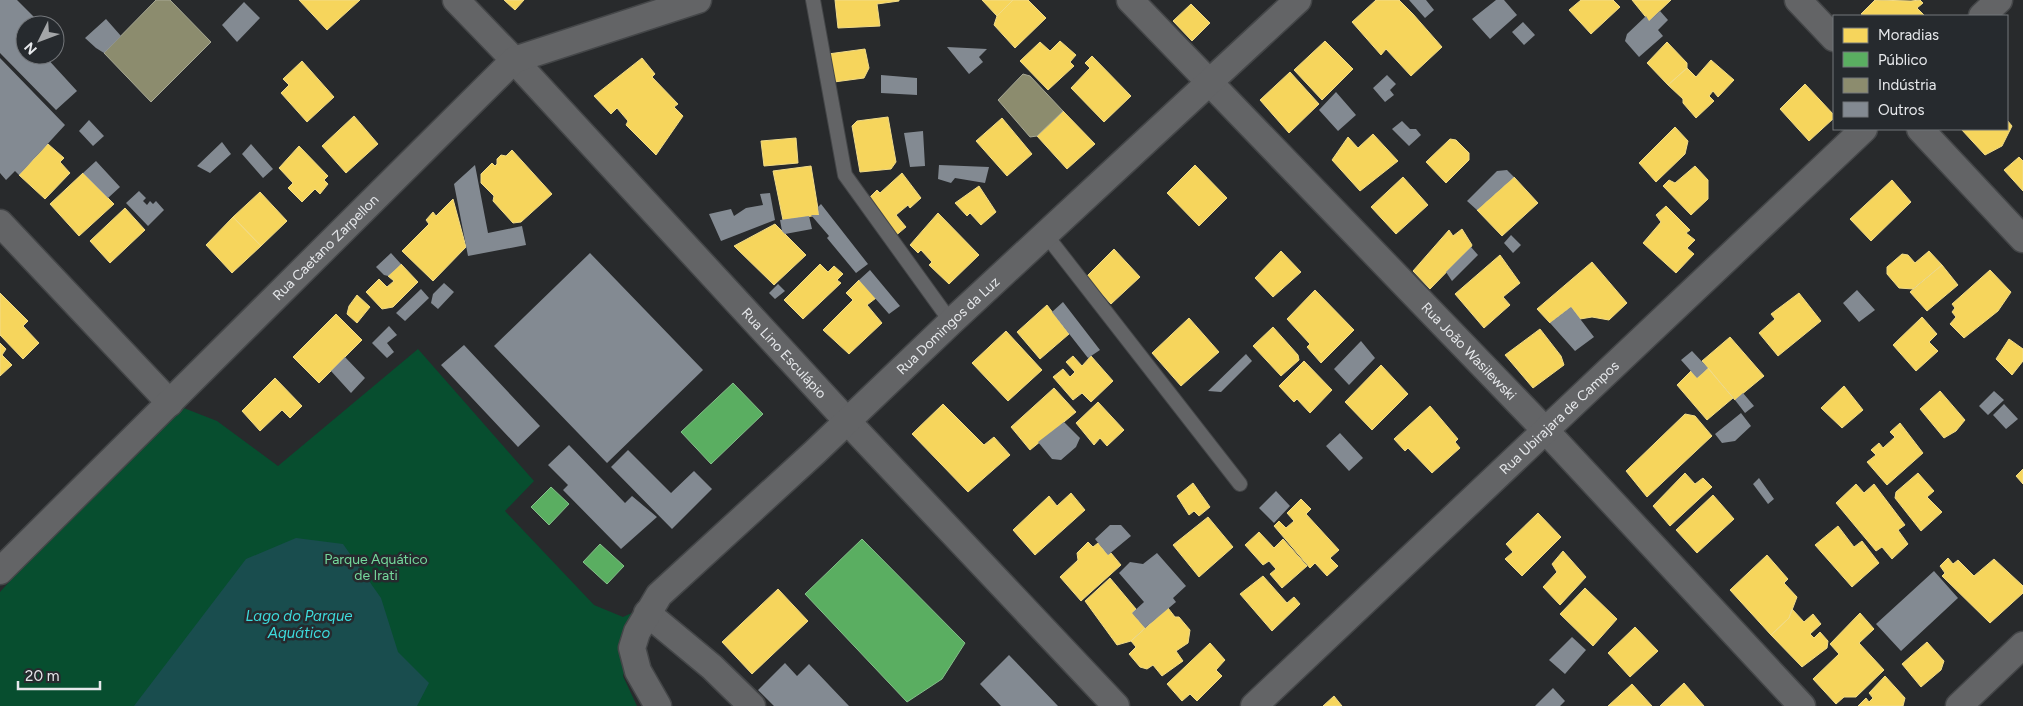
<svg xmlns="http://www.w3.org/2000/svg" width="2023" height="706" viewBox="0 0 2023 706" font-family="Figtree,sans-serif">
<style>
.green{fill:#074e2f}
.water{fill:#194d4e}
.homes{fill:#f6d55c;stroke:#f1db87}
.public{fill:#5aae61;stroke:#84bf8a}
.industry{fill:#8c8c6e;stroke:#a7a894}
.building{fill:#838a92}
.lines{fill:none;stroke-linecap:round;stroke-linejoin:round}
.service-casing{stroke:#444648;stroke-width:16}
.minor-casing{stroke:#444648;stroke-width:29}
.service{stroke:#636466;stroke-width:14}
.minor{stroke:#636466;stroke-width:26}
.labels{text-anchor:middle;dominant-baseline:central;stroke-width:5;stroke-linejoin:round;paint-order:stroke}
.street-label{font-size:14px;fill:#e6e8eb;stroke:#262a2e}
.park-label{font-size:14px;fill:#75d89c;stroke:#262a2e}
.water-label{font-size:15px;font-style:italic;fill:#3ddcde;stroke:#262a2e}
</style>
<rect width="100%" height="100%" fill="#282a2c"/>
<path class="green" d="M418 349 534 481 505 511 594 605 623 617 656 602 636 631 623 676 637 706H0V592L171 403 217 421 278 466Z"/>
<path class="water" d="M296 538 343 544 381 598 398 652 429 683 417 706H134L246 559Z"/>
<path class="homes" d="M299 0H360L327 30Z
M504 0H524L515 10Z
M835 0H899V1L877 4 880 26 838 28Z
M982 0H1013L997 16Z
M1013 0H1028L1046 18 1015 48 994 25 997 16Z
M1376 0H1399L1413 14 1442 47 1411 76 1386 49 1381 55 1352 22Z
M1581 0H1613L1620 7 1591 34 1569 10Z
M1632 0H1671L1649 21Z
M1875 0 1911 1 1920 0 1923 3 1917 8 1925 16H1864L1861 14Z
M1191 4 1210 23 1192 41 1173 21Z
M1060 41 1076 55 1070 62 1074 66 1048 90 1020 61 1040 42 1050 51Z
M1325 41 1353 69 1322 100 1294 70Z
M1667 42 1687 63V68L1668 85 1647 63Z
M865 49 869 68 864 78 834 82 828 54Z
M1092 56 1131 96 1104 122 1071 88 1090 68 1085 63Z
M642 58 655 74 652 77 678 104 674 107 683 116 656 155 626 125 628 121 617 108 611 114 594 96Z
M1711 60 1734 80 1718 97 1713 91 1709 96 1714 101 1696 118 1683 103V99L1668 85 1687 68 1696 77Z
M302 61 334 97 307 122 281 93 289 85 283 79Z
M1290 72 1319 104 1289 133 1260 100Z
M1805 84 1834 115V118L1809 141 1780 109Z
M1063 111 1095 144 1067 169 1037 136Z
M354 116 378 144 346 173 322 146Z
M888 117 896 162 891 169 860 172 852 126 857 121Z
M1002 118 1032 154 1007 176 976 141Z
M2007 120 2012 126 2002 146 1985 155 1961 129H2007Z
M1675 127 1688 141 1685 154 1656 182 1639 163Z
M1373 134 1398 161 1360 191 1332 160 1348 137 1358 148Z
M796 138 798 163 764 166 761 141Z
M1450 139 1456 140 1469 153V160L1446 183 1426 162Z
M48 144 64 158 60 162 70 173 45 199 19 175Z
M299 146 328 176 324 180 328 184 320 194 315 189 302 202 288 188 293 183 279 168Z
M512 150 552 194 521 222 513 223 493 201 494 196 481 183V174L492 163 495 166 497 164V159L501 155 506 156Z
M2019 157 2023 161V191L2004 170Z
M1195 165 1227 198 1199 226 1167 193Z
M811 166 819 215 783 220 773 171Z
M1695 166 1708 180V199L1691 215 1663 186 1669 180 1675 183Z
M83 173 114 204 79 236 50 204Z
M902 173 921 198 910 208 908 205 896 215 906 227 894 237 866 201 877 190 880 193Z
M1403 177 1428 205 1396 234 1371 207Z
M1514 177 1538 203 1502 236 1477 210Z
M1892 180 1911 202 1871 241 1850 219Z
M979 186 996 212 981 225 970 213 967 216 955 203Z
M260 192 287 221 261 246 233 217Z
M453 199 466 247 433 281 402 251 429 224 426 220 433 212 436 216Z
M1666 206 1690 230 1686 233 1695 240 1687 248 1694 254 1676 273 1643 243 1661 222 1656 215Z
M125 208 145 230 110 263 90 241Z
M938 213 979 255 949 284 929 265 932 262 921 250 918 253 910 245Z
M233 217 261 246 232 273 206 245Z
M775 224 806 255 774 285 734 246Z
M1462 229 1472 245 1471 247 1430 289 1413 271 1449 230 1453 236Z
M1114 249 1140 277 1111 304 1102 294 1099 297 1084 279Z
M1281 251 1301 272 1273 297 1255 278Z
M1929 251 1942 265 1913 289 1899 288 1887 274V267L1902 254 1908 255 1915 263Z
M1500 255 1520 283 1503 297 1510 305 1484 328 1455 294Z
M1592 262 1627 303 1609 320 1592 317 1580 319 1571 307 1550 323 1537 309Z
M401 264 418 282 393 307 382 309 366 292 379 279 387 287 394 281 388 276Z
M820 264 828 272 834 266 843 274 837 280 841 283 803 319 784 300Z
M1942 265 1958 285 1927 311 1910 292Z
M1990 270 2011 292 1998 311 1964 338 1950 324 1956 317 1952 312 1955 308 1952 304Z
M859 280 876 298 867 305 882 323 849 354 823 330 853 300 846 293Z
M1315 290 1354 330 1321 363 1307 347 1310 344 1287 319Z
M0 293 28 321 23 326 39 343 23 359 0 335Z
M1799 293 1821 321 1778 356 1759 333 1775 319 1771 314Z
M357 295 370 307 357 323 347 314 349 306Z
M1047 305 1069 334 1040 359 1017 332Z
M336 314 362 340 319 383 293 357Z
M1922 317 1937 334 1929 342 1938 351 1916 371 1893 345Z
M1189 318 1219 352 1181 386 1152 353Z
M1273 327 1298 355 1299 360 1281 376 1253 346Z
M1540 329 1561 356 1564 365 1533 388 1505 355Z
M1006 331 1042 370 1008 401 972 363Z
M1730 337 1764 376 1735 400 1702 361Z
M2009 339 2023 349V361L2012 375 1996 359Z
M0 343 6 349 2 355 12 365 0 376Z
M1073 356 1082 366 1091 356 1113 381 1091 402 1082 393 1073 400 1053 377 1063 369 1070 377 1075 372 1066 362Z
M1304 361 1332 390 1310 413 1297 399 1294 402 1279 386Z
M1381 365 1408 394 1372 430 1345 402Z
M1708 368 1733 398 1707 420 1677 385 1691 371 1697 378Z
M275 378 302 406 290 418 282 410 260 431 242 411Z
M1844 386 1863 410 1842 428 1821 408Z
M1054 388 1076 412 1030 450 1011 427Z
M1940 391 1965 420 1956 431 1944 438 1920 409Z
M1098 402 1124 430 1107 446 1100 438 1094 445 1076 423Z
M943 404 984 445 994 437 1010 455 968 492 912 434Z
M1430 406 1458 439 1455 442 1460 448 1432 473 1408 448 1405 451 1394 439Z
M1685 414 1695 416 1712 436 1647 497 1626 471Z
M1900 423 1923 453 1887 485 1867 462 1876 455 1871 450 1879 443 1883 448 1895 437 1890 432Z
M2023 469V484L2016 476Z
M1685 473 1695 484 1703 478 1712 487 1670 526 1653 506Z
M1918 473 1934 491 1927 497 1942 512 1921 531 1895 498 1896 492Z
M1193 483 1210 507 1199 516 1194 511 1189 515 1177 496Z
M1856 484 1864 493 1874 484 1905 525 1898 530 1908 544 1892 559 1882 547 1876 551 1836 503Z
M1071 493 1085 510 1035 555 1013 530 1049 496 1057 506Z
M1713 495 1734 519 1697 553 1676 530Z
M1301 499 1311 509 1306 514 1339 550 1330 558 1338 566 1327 576 1315 563 1310 568 1274 526 1279 521 1286 528 1294 521 1287 513Z
M1538 513 1561 537 1522 576 1505 559 1513 552 1506 544Z
M1208 517 1233 547 1199 577 1173 545Z
M1838 526 1854 547 1862 541 1879 563 1852 587 1815 545Z
M1259 532 1274 548 1283 539 1307 566 1282 588 1270 574 1276 569 1269 561 1263 565 1245 545Z
M1088 542 1093 547 1098 543 1108 555 1111 553 1121 565 1081 601 1060 577 1078 560 1077 553Z
M1563 551 1586 577 1560 605 1543 587 1557 572 1552 564Z
M1767 555 1788 579 1784 583 1797 597 1789 618 1771 635 1730 590Z
M1948 558 1953 564 1958 560 1974 576 1994 559 2023 586V593L1990 623 1942 576 1945 573 1940 566Z
M1263 576 1287 603 1294 597 1300 604 1272 631 1240 594Z
M1110 578 1136 609 1132 613 1145 628 1131 641 1117 645 1085 601Z
M1585 588 1617 619 1593 646 1560 614Z
M778 589 808 621 752 674 722 642Z
M1168 608 1175 617H1179L1190 630 1188 643 1176 651 1183 661 1162 676 1153 665 1147 669 1140 667 1129 654 1136 647 1131 641Z
M1792 609 1804 622 1813 614 1821 624 1810 634 1814 638 1820 632 1828 641 1827 648 1802 667 1771 635 1789 618Z
M1860 613 1874 629 1859 643 1884 670 1856 697H1844L1836 704 1813 679 1839 654 1830 644Z
M1635 627 1658 651 1630 677 1608 653Z
M1927 642 1944 661 1941 670 1921 687 1902 664Z
M1210 643 1225 660 1216 670 1222 676 1197 701 1190 694 1182 701 1167 684Z
M1885 676 1905 698 1903 706H1858L1866 698 1869 702 1873 698 1869 693Z
M1684 683 1704 706H1660Z
M1632 684 1652 706H1608Z
M1334 696 1342 706H1323Z"/>
<path class="public" d="M733 383 763 414 711 464 681 432Z
M551 487 569 504 549 525 531 507Z
M862 539 965 643 942 679 907 702 805 594Z
M600 544 624 566 607 584 583 562Z"/>
<path class="industry" d="M156 0H170L211 42 151 102 104 53Z
M1023 74 1030 76 1063 111 1037 136 1030 137 998 100Z"/>
<path class="building" d="M0 0H17L42 25H25V55H44L77 91 56 110 0 53Z
M1409 0H1426L1434 10 1425 18Z
M1496 0H1504L1517 15 1490 39 1472 19Z
M244 2 260 18 237 42 222 25Z
M1660 11 1668 20 1658 30 1663 36 1639 57 1625 41 1627 34 1646 16 1649 21Z
M106 19 121 36 104 53 96 48 85 38Z
M1523 22 1535 35 1524 45 1512 32Z
M947 47 987 49 979 57 983 62 969 74Z
M0 58 65 125 19 175 15 171 6 180 0 173Z
M881 75 917 78V95L881 93Z
M1387 75 1396 84 1390 90 1394 95 1385 102 1373 88Z
M1336 92 1356 115 1338 131 1319 110Z
M89 120 104 136 93 146 79 131Z
M1402 121 1410 129H1416L1421 135 1409 146 1392 129Z
M923 131 925 166 910 167 904 133Z
M222 142 231 154 210 173 197 166Z
M251 144 273 169 263 178 242 154Z
M96 161 120 187 108 198 83 173Z
M475 165 488 233 522 226 526 245 468 256 454 184Z
M939 165 989 167 985 183 955 178 951 183 938 179Z
M1507 170 1514 177 1477 210 1467 201 1497 171Z
M139 191 146 198 143 201 147 205 150 201 153 204 156 201 164 210 148 226 126 203Z
M770 193 775 220 721 241 709 214 731 209 734 216 746 208 763 205 760 194Z
M821 204 868 264 856 273 827 238 829 236 811 215H819L818 207Z
M809 216 812 229 785 234 782 231 780 220Z
M1511 235 1521 245 1513 253 1504 243Z
M1471 247 1478 255 1452 281 1446 272Z
M391 253 401 264 388 276 384 275 376 267Z
M590 253 703 370 607 463 494 346Z
M870 270 900 306 889 314 859 280Z
M444 283 454 292 438 309 431 303 433 294Z
M778 284 785 291 775 299 769 293Z
M421 289 429 298 405 321 396 313Z
M1857 290 1875 310 1859 322 1843 303Z
M1063 302 1100 350 1088 358 1052 312Z
M1571 307 1594 337 1575 351 1550 323Z
M389 326 397 335 387 343 394 352 387 358 372 343Z
M1361 341 1375 358 1349 385 1334 369Z
M464 345 540 426 518 447 441 365Z
M1692 351 1708 368 1697 378 1681 360Z
M1246 354 1252 361 1221 392 1208 391Z
M345 357 365 378 351 393 331 371Z
M1994 391 2004 400 1988 415 1979 406Z
M1743 393 1754 406 1745 413 1735 400Z
M2004 404 2018 419 2006 429 1993 415Z
M1741 413 1751 426 1735 441 1722 443 1715 434Z
M1064 422 1080 438 1076 447 1061 460 1052 459 1038 442Z
M1340 433 1363 458 1349 471 1326 446Z
M569 445 625 503 632 496 657 517 621 549 563 490 568 485 548 465Z
M628 450 671 493 694 471 712 489 672 529 611 467Z
M1759 478 1774 499 1768 504 1753 484Z
M1276 491 1290 506 1274 523 1259 508Z
M1110 525H1121L1131 536 1108 555 1095 539Z
M1157 553 1186 586 1173 598 1176 602 1145 628 1132 613 1144 602 1119 573 1130 562 1143 564Z
M1934 571 1958 598 1901 651 1876 624Z
M1572 637 1586 650 1565 674 1549 660Z
M1009 655 1058 706H1001L980 684Z
M785 663 797 676 809 664 849 706H774L758 690Z
M1553 688 1565 701 1560 706H1535Z"/>
<g class="lines">
<defs>
<path id="service" d="M813 0 845 175 951 322
M1046 235 1240 484"/>
<g id="minor">
<path id="s1" d="M456 0 514 60 848 422 1116 706"/>
<path id="s2" d="M1130 0 1546 431 1802 706"/>
<path d="M1798 0 1834 38"/>
<path d="M1982 16 1999 0"/>
<path d="M1920 129 2023 239"/>
<path d="M0 223 170 403"/>
<path id="s3" d="M0 571 514 60 698 0"/>
<path d="M647 613 712 667 752 706"/>
<path id="s4" d="M658 706 638 671 632 648 637 632 659 595 815 452 951 322 1298 0"/>
<path id="s5" d="M1254 706 1864 129"/>
<path d="M1959 706 2023 645"/>
</g>
</defs>
<use href="#service" class="service-casing"/>
<use href="#minor" class="minor-casing"/>
<use href="#service" class="service"/>
<use href="#minor" class="minor"/>
</g>
<g class="labels">
<g class="street-label">
<text stroke="none"><textPath href="#s3" startOffset="459">Rua Caetano Zarpellon</textPath></text>
<text stroke="none"><textPath href="#s4" startOffset="519">Rua Domingos da Luz</textPath></text>
<text stroke="none"><textPath href="#s2" startOffset="488">Rua João Wasilewski</textPath></text>
<text stroke="none"><textPath href="#s1" startOffset="482">Rua Lino Esculápio</textPath></text>
<text stroke="none"><textPath href="#s5" startOffset="420">Rua Ubirajara de Campos</textPath></text>
</g>
<g class="park-label">
<text x="376" y="559">Parque Aquático<tspan x="376" dy="16">de Irati</tspan></text>
</g>
<g class="water-label">
<text x="299" y="616">Lago do Parque<tspan x="299" dy="17">Aquático</tspan></text>
</g>
</g>
<rect x="1833" y="15" width="175" height="115" fill="#262a2e" stroke="#73767a"/>
<rect x="1843" y="28" width="25" height="15" fill="#f6d55c" stroke="#73767a"/>
<text x="1878" y="40" font-size="15" fill="#e6e8eb">Moradias</text>
<rect x="1843" y="52" width="25" height="15" fill="#5aae61" stroke="#73767a"/>
<text x="1878" y="65" font-size="15" fill="#e6e8eb">Público</text>
<rect x="1843" y="78" width="25" height="15" fill="#8c8c6e" stroke="#73767a"/>
<text x="1878" y="90" font-size="15" fill="#e6e8eb">Indústria</text>
<rect x="1843" y="102" width="25" height="15" fill="#838a92" stroke="#73767a"/>
<text x="1878" y="115" font-size="15" fill="#e6e8eb">Outros</text>
<g transform="translate(40 40) rotate(228)"><circle r="24" fill="#262a2e" stroke="#73767a"/>
<path d="M0-4L9 19L0 12L-9 19Z" fill="#a4a6a8"/>
<text y="-8" font-size="14" font-weight="bold" text-anchor="middle" fill="#e6e8eb">N</text>
</g>
<path d="M18 681v8h82v-8" fill="none" stroke="#e6e8eb" stroke-width="2.5"/>
<text x="25" y="681" font-size="15" fill="#e6e8eb" stroke="#262a2e" stroke-width="4" paint-order="stroke">20 m</text>
</svg>
